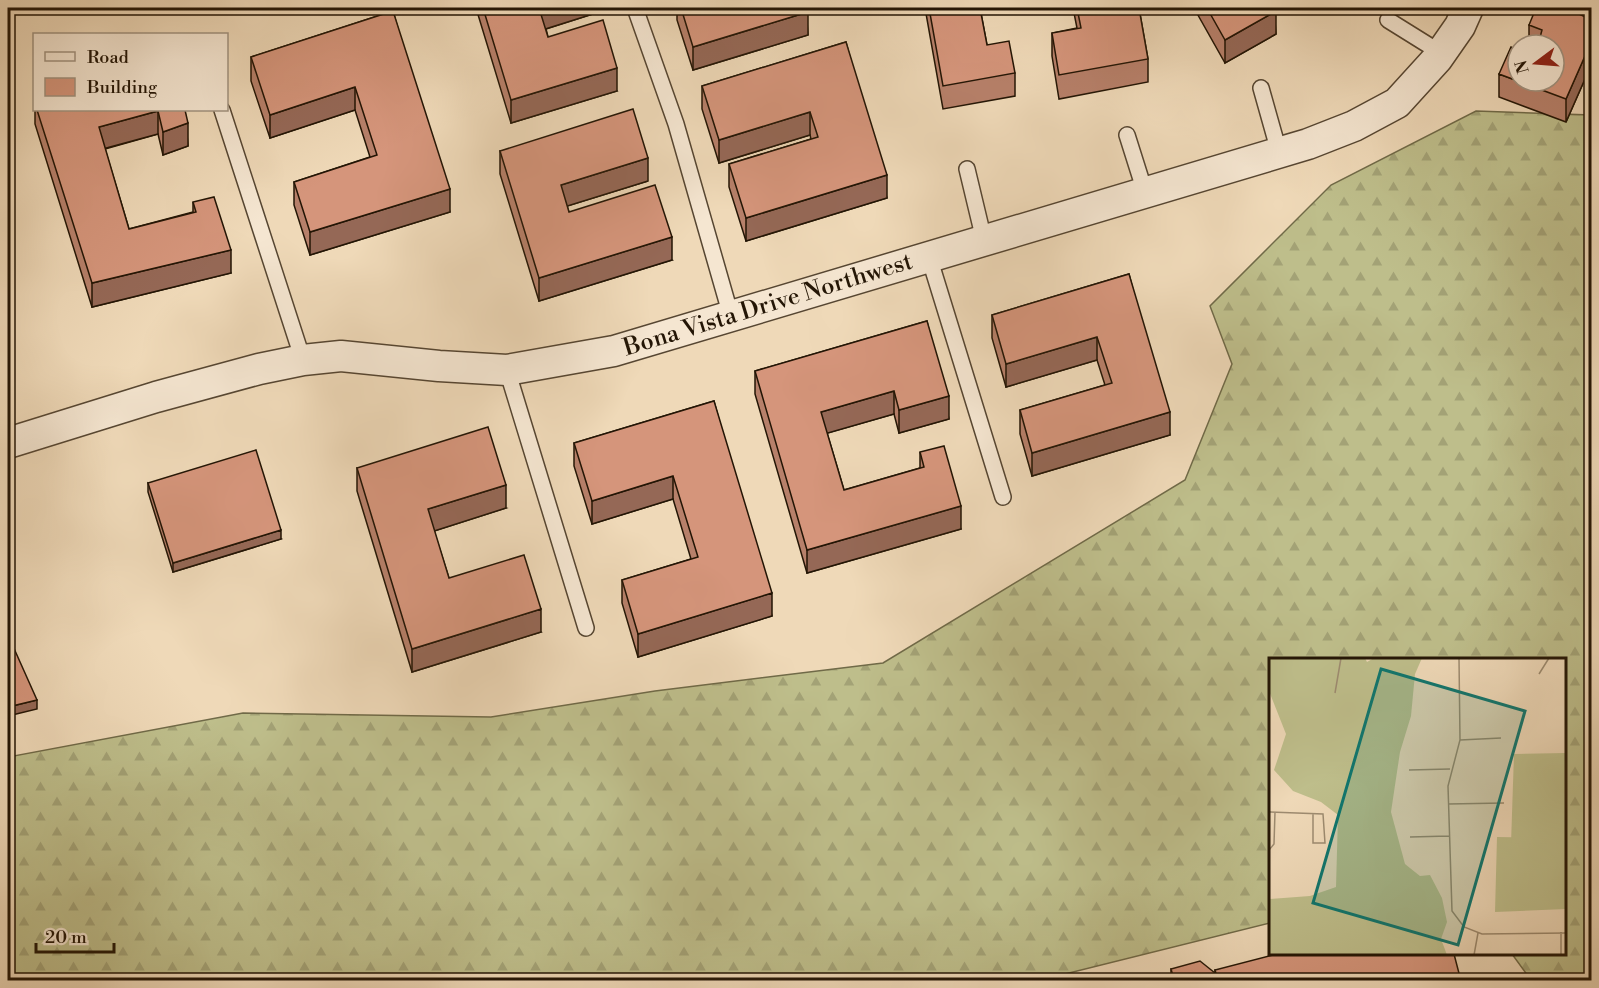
<svg xmlns="http://www.w3.org/2000/svg" width="1599" height="988" viewBox="0 0 1599 988" font-family="'Libre Bodoni',serif">
<style>
.forest{fill:url(#forest-firs);stroke:#706a48;stroke-width:1.5}
.lines{fill:none;stroke-linecap:round;stroke-linejoin:round}
.lane-casing{stroke:#564632;stroke-width:18}
.street-casing{stroke:#564632;stroke-width:33}
.lane{stroke:#f5e6d1;stroke-width:15}
.street{stroke:#f5e6d1;stroke-width:30}
.wall{fill:#b7806a;stroke:#231505;stroke-width:1.5}
.shaded-wall{fill:#956856;stroke:#231505;stroke-width:1.5}
.building{fill:#d5957b;stroke:#231505;stroke-width:1.5}
.labels{text-anchor:middle;dominant-baseline:central;stroke-width:4.5;stroke-linejoin:round;paint-order:stroke}
.street-label{font-size:24px;fill:#231505;stroke:#f5e6d1}
.inset-road{fill:none;stroke:#9d8b70;stroke-width:1.5}
.view{fill:#0f766e;fill-opacity:0.15;stroke:#0f766e;stroke-width:3}
.inset-edge{fill:none;stroke:#231505;stroke-width:3}
</style>
<defs>
<pattern id="forest-firs" width="22" height="20" patternUnits="userSpaceOnUse" patternTransform="scale(1.5)"><rect width="22" height="20" fill="#bebe8b"/><path d="M5 1l3.5 6h-7zM16 11l3.5 6h-7z" fill="#a3a276"/></pattern>
</defs>
<rect width="100%" height="100%" fill="#efd9b8"/>
<filter id="stains"><feTurbulence type="fractalNoise" baseFrequency=".00333" numOctaves="4"/><feColorMatrix values="0 0 0 0 .2 0 0 0 0 .09 0 0 0 0 .02 0 0 0 .5 -.17"/></filter>
<radialGradient id="worn" r=".72"><stop offset=".6" stop-color="#630" stop-opacity="0"/><stop offset="1" stop-color="#630" stop-opacity=".3"/></radialGradient>
<path class="forest" d="M1476 111 1591 115V980H1531L1512 954H1564V660H1270V923L1041 980H8V757L243 713 491 717 655 691 883 663 1185 480 1232 364 1210 306 1331 185Z"/>
<g class="lines">
<defs>
<path id="lane" d="M635 8 676 124 731 316
M1388 20 1441 53
M1261 88 1279 152
M222 110 303 360
M1127 135 1145 192
M967 169 984 240
M929 257 1003 497
M507 370 586 628"/>
<path id="street" d="M8 443 156 397 259 369 303 360 341 356 439 366 507 370 614 351 1308 144 1354 126 1397 103 1437 59 1460 26 1468 8"/>
</defs>
<use href="#lane" class="lane-casing"/>
<use href="#street" class="street-casing"/>
<use href="#lane" class="lane"/>
<use href="#street" class="street"/>
</g>
<path class="wall" d="M476 8H593V14L546 29 548 37 617 91 511 123Z
M677 8H806L808 35 693 70 677 20Z
M925 8H980L987 45 1015 73V96L943 109Z
M1073 8H1139L1148 59V82L1059 99 1052 56V33L1077 28Z
M1194 8H1274L1276 34 1225 63Z
M393 11 450 212 310 255 294 205V182L370 157 355 110 270 138 251 81V57Z
M1592 20V63L1566 122 1499 97V74L1518 81 1554 45H1529V25Z
M846 42 887 198 746 241 729 187V164L811 139 810 135 719 163 702 109V86Z
M35 110H185L188 146 163 155 158 134 105 149 129 229 193 212V202L231 273 92 307 35 124Z
M500 151 648 181 567 206 569 212 672 260 539 301 500 174Z
M1129 274 1170 435 1032 476 1020 434V410L1105 385 1097 360 1006 387 992 338V315Z
M927 321 949 419 899 433 894 414 827 433 844 490 920 468V452L961 529 807 573 755 394V371Z
M714 401 772 616 638 657 622 603V580L691 559 673 499 592 524 574 466V443Z
M357 468 506 508 434 531 449 578 541 632 412 672 357 491Z
M148 483 281 539 173 572 148 492Z
M1171 969 1215 973V970L1461 981H1159L1171 977Z"/>
<path class="shaded-wall" d="M539 8H593V14L539 31Z
M1276 11V34L1225 63V40Z
M808 12V35L693 70V47Z
M1592 40V63L1566 122V99Z
M617 68V91L511 123V100Z
M355 87V110L270 138V115Z
M158 111V134L99 150V127Z
M810 112V135L719 163V140Z
M188 123V146L163 155V132Z
M648 158V181L561 208V185Z
M887 175V198L746 241V218Z
M450 189V212L310 255V232Z
M672 237V260L539 301V278Z
M231 250V273L92 307V283Z
M1097 337V360L1006 387V364Z
M894 391V414L821 435V412Z
M949 396V419L899 433V410Z
M1170 412V435L1032 476V453Z
M673 476V499L592 524V501Z
M506 485V508L428 533V509Z
M961 506V529L807 573V550Z
M281 530V539L173 572V563Z
M772 593V616L638 657V634Z
M541 609V632L412 672V649Z
M37 700V709L8 716V707Z"/>
<path class="building" d="M483 8H540H539L548 37 603 20 617 68 511 100Z
M681 8H806L808 12 693 47Z
M929 8H980L987 45 1009 41 1015 73 943 86Z
M1077 8H1139L1148 59 1059 75 1052 33 1081 28Z
M1207 8H1274L1276 11 1225 40Z
M1536 8H1566L1592 20V40L1566 99 1499 74 1511 47 1518 50V81H1554V45H1538L1542 30 1529 25Z
M393 11 450 189 310 232 294 182 377 155 355 87 270 115 251 57Z
M846 42 887 175 746 218 729 164 818 137 810 112 719 140 702 86Z
M633 109 648 158 561 185 569 212 655 185 672 237 539 278 500 151Z
M37 110H185L188 123 163 132 158 111 99 127 129 229 196 212 193 202 214 197 231 250 92 283Z
M1129 274 1170 412 1032 453 1020 410 1112 383 1097 337 1006 364 992 315Z
M927 321 949 396 899 410 894 391 821 412 844 490 924 467 920 452 944 446 961 506 807 550 755 371Z
M714 401 772 593 638 634 622 580 698 557 673 476 592 501 574 443Z
M488 427 506 485 428 509 449 578 524 555 541 609 412 649 357 468Z
M256 450 281 530 173 563 148 483Z
M8 635 37 700 8 707Z
M1277 954H1454L1461 981H1218L1215 970Z
M1200 961 1215 973V981H1159L1173 976 1171 969Z"/>
<g class="labels">
<g class="street-label">
<text transform="translate(768 305) rotate(-17)">Bona Vista Drive Northwest</text>
</g>
</g>
<g transform="translate(1269 658)">
<rect width="297" height="297" fill="#efd9b8"/>
<path d="M0 0H96L98 4 105 0H153L146 16 142 58 131 94 122 154 136 206 151 218 161 217 173 240 178 264 172 281 178 297H0V241L41 238 67 229 69 157 52 144 24 133 5 112 17 76 0 33ZM228 179 297 180V251L226 254Z" fill="#bebe8b"/>
<path d="M297 95V185L242 186 245 96Z" fill="#bebe8b"/>
<path class="inset-road" d="M190 0 191 82 179 128 183 253 195 269 213 276 297 275M270 16 280 0M66 35 72 0M191 82 232 80M140 112 181 111M179 146 235 145M0 154 54 156 56 185H44V156M141 179 180 178M0 192 5 186 6 154M292 274V297M205 297 209 275"/>
<path class="view" d="M112 11 256 53 189 287 44 245Z"/>
<rect width="297" height="297" class="inset-edge"/>
</g>
<rect width="1599" height="988" fill="none" stroke="#efd9b8" stroke-width="30"/>
<rect x="9" y="9" width="1581" height="970" fill="none" stroke="#231505" stroke-width="3"/>
<rect x="15" y="15" width="1569" height="958" fill="none" stroke="#231505" stroke-width="1.5"/>
<rect x="33" y="33" width="195" height="78" fill="#f5e6d1" stroke="#a1927f" stroke-width="1.5"/>
<rect x="45" y="52" width="30" height="9" fill="#f5e6d1" stroke="#a1927f" stroke-width="1.5"/>
<text x="87" y="63" font-size="18" fill="#231505">Road</text>
<rect x="45" y="78" width="30" height="18" fill="#d5957b" stroke="#a1927f" stroke-width="1.5"/>
<text x="87" y="93" font-size="18" fill="#231505">Building</text>
<g transform="translate(1536 63) rotate(254)"><circle r="28" fill="#f5e6d1" stroke="#a1927f" stroke-width="1.5"/>
<path d="M0-4.5L10 22L0 15L-10 22Z" fill="#8f2418"/>
<text y="-9" font-size="16" font-weight="bold" text-anchor="middle" fill="#231505">N</text>
</g>
<path d="M36 943v9h78v-9" fill="none" stroke="#231505" stroke-width="3"/>
<text x="45" y="943" font-size="18" fill="#231505" stroke="#f5e6d1" stroke-width="4.5" paint-order="stroke">20 m</text>
<rect width="100%" height="100%" filter="url(#stains)"/>
<rect width="100%" height="100%" fill="url(#worn)"/>
</svg>
